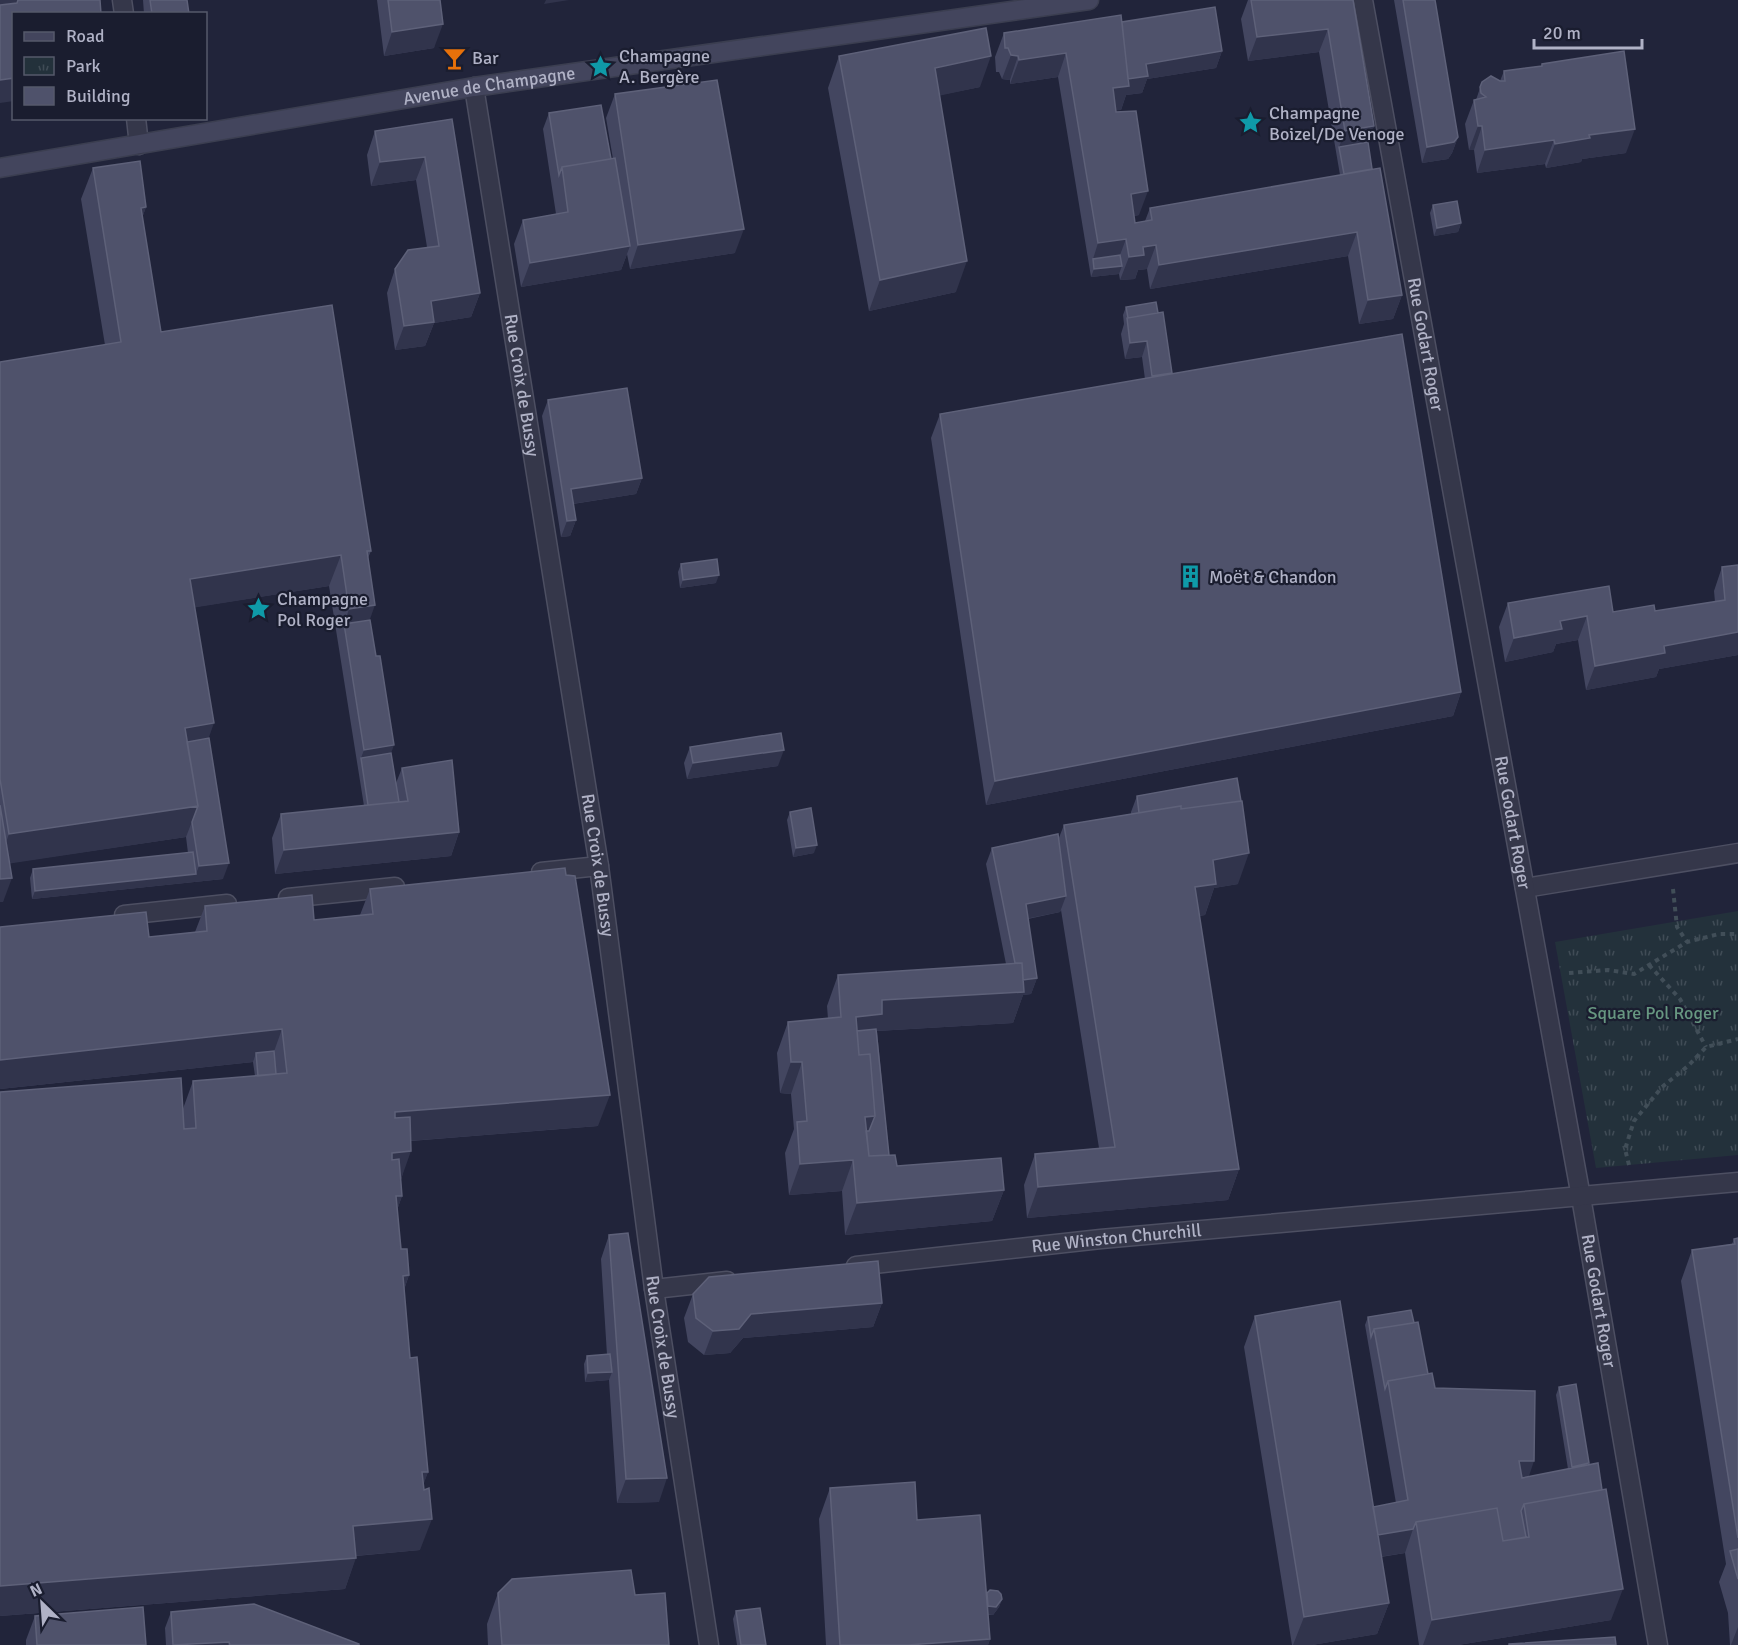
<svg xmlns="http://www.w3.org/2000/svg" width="1738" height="1645" viewBox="0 0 1738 1645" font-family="Signika,sans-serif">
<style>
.park{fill:url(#park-tufts)}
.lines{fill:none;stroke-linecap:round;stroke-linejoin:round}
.service-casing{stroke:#4d4f62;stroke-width:21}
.minor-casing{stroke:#4d4f62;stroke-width:21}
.secondary-casing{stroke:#3b3e50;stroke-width:21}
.path{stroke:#414e58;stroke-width:4;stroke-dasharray:4.5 4.5;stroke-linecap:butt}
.service{stroke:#35374a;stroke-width:18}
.minor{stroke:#35374a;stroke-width:18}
.secondary{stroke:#43455d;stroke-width:18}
.wall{fill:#434660}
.shaded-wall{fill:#31344c}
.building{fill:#4f526b;stroke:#5e6179;stroke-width:1.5}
.labels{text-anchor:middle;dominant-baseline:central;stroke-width:4.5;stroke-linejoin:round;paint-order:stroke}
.poi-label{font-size:18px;fill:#b0b2c6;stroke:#1a1d2f;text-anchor:start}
.street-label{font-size:18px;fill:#b0b2c6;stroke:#1a1d2f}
.park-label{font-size:18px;fill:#679781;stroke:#1a1d2f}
</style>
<defs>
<pattern id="park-tufts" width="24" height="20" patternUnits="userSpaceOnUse" patternTransform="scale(1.5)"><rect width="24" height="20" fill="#23313b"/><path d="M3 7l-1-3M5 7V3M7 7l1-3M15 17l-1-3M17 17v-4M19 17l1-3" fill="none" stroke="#404c56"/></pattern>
</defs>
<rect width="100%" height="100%" fill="#21243a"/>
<path class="park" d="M1738 911V1155L1596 1168 1555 942Z"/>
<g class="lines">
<defs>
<path id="service" d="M122 0 124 14
M136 118 139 145
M1525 888 1738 853"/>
<g id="minor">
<path id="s1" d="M1363 0 1581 1197 1658 1645"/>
<path id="s2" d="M474 87 599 866 654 1289 709 1645"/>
<path d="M541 872 599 866"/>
<path d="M288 898 395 887"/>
<path d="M124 915 227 904"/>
<path id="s3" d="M856 1266 1101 1239 1738 1182"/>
<path d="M654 1289 727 1281"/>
</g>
<g id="secondary">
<path id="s4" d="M0 168 474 87 1089 0"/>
</g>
</defs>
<use href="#service" class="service-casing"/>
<use href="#minor" class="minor-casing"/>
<use href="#secondary" class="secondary-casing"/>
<path class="path" d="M1673 889 1677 927 1687 942
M1649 965 1680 999 1706 1047
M1569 973 1608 970 1634 974 1687 942 1719 934H1738
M1629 1165 1625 1149 1634 1121 1662 1087 1688 1066 1706 1047 1738 1039"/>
<use href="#service" class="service"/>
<use href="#minor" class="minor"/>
<use href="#secondary" class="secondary"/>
</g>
<path class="wall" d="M143 0H187L189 14H144Z
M377 0H440L434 48 384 56Z
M1248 0H1353L1374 126 1368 142 1372 169 1402 295 1393 319 1359 324 1348 256 1150 289 1147 269 1138 270 1135 279 1120 280 1119 274 1091 277 1058 77 1010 84V80L1002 79 999 72H996L995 57 1004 33 1122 22 1222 51 1216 68 1147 79 1142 93 1126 95 1121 110H1116L1139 215 1134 216 1135 223 1145 221 1150 208 1340 175 1319 52 1248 61 1241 19Z
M1394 0H1435L1458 137 1452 153 1448 159 1422 163Z
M839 56 980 87 940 95 956 292 869 311 828 88Z
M1542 64 1626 153 1582 159 1581 162 1546 168 1545 164 1477 173 1474 150H1469L1465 124 1474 100H1476L1482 82 1500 81 1504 71 1541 66Z
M615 94 735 253 630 269 627 254 621 270 521 287 514 244 523 220 556 214 543 129 549 113 611 159H613L606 118Z
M452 119 480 293 471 317 434 323 425 346 395 350 387 293 395 269 427 247 416 180 371 186 367 155 375 131Z
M93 168 146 207 142 218 161 332 371 551 368 558 370 620 396 783 402 768 459 832 451 856 275 874 272 838 281 814 364 806 329 586 195 607 223 879 32 899 30 878 33 869 188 853 186 837 9 863 3 902H0V362L105 345 81 199Z
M1433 205 1461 223 1458 232 1434 236 1430 213Z
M1126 307 1172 373 1171 374 1461 692 1453 716 986 805 931 438 940 414 1145 379 1142 357 1125 359 1121 334 1124 324 1123 315Z
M548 400 642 478 636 494 573 504 576 520 570 536 561 537 542 416Z
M681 564 716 583 680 588 678 572Z
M1722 567 1738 655 1659 669 1656 677 1586 690 1578 640 1556 644 1553 652 1505 662 1499 627 1508 603 1613 612 1655 611 1715 602 1714 591Z
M690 747 778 766 687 779 684 763Z
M1137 796 1238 884 1214 888 1205 915 1199 916 1239 1169 1228 1200 1027 1218 1024 1185 1035 1154 1099 1148 1061 910 1060 912 1028 919 1037 978 1031 994 1023 995 1013 1023 877 1031 889 1155 897 1166 1004 1190 992 1221 845 1235 842 1191 789 1195 785 1153 794 1129 791 1094 780 1093 777 1053 788 1022 828 1019 827 1006 838 975 1006 964 986 864 992 848 1058 840 1064 825 1131 814V812Z
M790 812 814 853 793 857 787 820Z
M566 875 598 1126 411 1141 401 1180 402 1196 397 1210 401 1249 409 1275 404 1290 410 1358 428 1472 423 1484 420 1550 356 1556 345 1589 0 1616 193 1081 255 1076 253 1062 0 1089V927L149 937 195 932 205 906 314 920 360 915 370 889Z
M609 1235 659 1502 617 1503 609 1380 585 1382 584 1364 587 1356 607 1355 601 1259Z
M1738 1238V1645H1730L1728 1613 1719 1582 1726 1564 1681 1281 1692 1250 1732 1244 1734 1239Z
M693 1294 882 1303 873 1327 743 1338 730 1353 704 1355 688 1342 684 1318Z
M1255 1316 1373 1507 1396 1503 1365 1325 1368 1317 1414 1323 1428 1374 1435 1388 1529 1477 1568 1469 1556 1395 1559 1387 1589 1465 1611 1620 1458 1645H1419L1405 1553 1381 1557 1389 1603 1377 1634 1312 1645H1292L1244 1347Z
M830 1488 917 1520 987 1593 1002 1599 999 1607 993 1615H988L990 1639 988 1645H826L819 1519Z
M498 1593 635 1595 669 1645H488L487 1624Z
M736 1611 766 1645H737L733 1619Z
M171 1612 359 1645H166L165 1628Z
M35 1616 146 1645H26V1640Z"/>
<path class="shaded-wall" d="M0 0H45L0 28Z
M546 0H569L544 4Z
M443 24 434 48 384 56 392 32Z
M1328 29 1319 52 1248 61 1257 37Z
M1222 51 1216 68 1147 79 1142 93 1126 95 1121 110 1104 112 1113 88 1146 64Z
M1066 53 1058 77 1010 84 1019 60Z
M1011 55 1018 56 1010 80 1002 79Z
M991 56 980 87 924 99 935 68Z
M14 78V101L0 103V80Z
M1374 126 1365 150 1339 147 1345 131Z
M1478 126H1482L1474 150H1469Z
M1635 129 1626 153 1582 159 1581 162 1546 168 1555 144 1589 135Z
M1458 137 1452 153 1448 159 1422 163 1427 147Z
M1554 140 1545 164 1477 173 1485 150Z
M425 157 416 180 371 186 380 162Z
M1148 191 1139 215 1122 218 1131 194Z
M146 207 135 238 141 208Z
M1461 223 1458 232 1434 236 1437 228Z
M744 229 735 253 630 269 638 245Z
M1357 232 1348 256 1150 289 1159 265Z
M1126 239 1117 263 1093 259 1098 243Z
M1156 245 1147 269 1138 270 1135 279 1120 280 1129 257 1143 247Z
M630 246 621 270 521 287 530 263Z
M967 261 956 292 869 311 880 280Z
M1122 266 1119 274 1091 277 1094 269Z
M480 293 471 317 434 323 425 346 395 350 404 326 431 301Z
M1402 295 1393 319 1359 324 1368 300Z
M1147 341 1142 357 1125 359 1130 343Z
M1172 373 1166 389 1146 392 1152 376Z
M642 478 636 494 565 505 571 489Z
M576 520 570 536 561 537 567 521Z
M341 555 329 586 179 610 190 579Z
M719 575 716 583 680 588 683 580Z
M375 605 364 636 344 624 349 609Z
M1587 616 1578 640 1556 644 1553 652 1505 662 1514 638 1560 621Z
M1738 632V655L1659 669 1656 677 1586 690 1595 666 1664 646Z
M1461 692 1453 716 986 805 995 781Z
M214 723 203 754 182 758 185 728Z
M394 745 388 762 361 758 364 750Z
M784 750 778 766 687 779 693 763Z
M198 806 186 837 0 865V859L9 834Z
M459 832 451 856 275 874 284 850Z
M817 845 814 853 793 857 796 848Z
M1249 853 1238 884 1214 888 1205 915 1183 919 1195 887 1213 860Z
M229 863 223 879 32 899 35 891 196 874 199 866Z
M12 878 3 902H0V879Z
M1066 896 1060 912 1020 920 1026 904Z
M1037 978 1031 994 1023 995 1013 1023 876 1031 844 1048 856 1017 882 1000Z
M282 1029 271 1060 256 1053 253 1062 0 1089V1060Z
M791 1062H802L791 1094 780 1093Z
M610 1095 598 1126 383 1143 395 1112Z
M875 1116 864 1147 865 1117Z
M411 1151 400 1182 380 1184 392 1153Z
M853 1160 842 1191 789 1195 800 1164Z
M1239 1169 1228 1200 1027 1218 1038 1187Z
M1004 1190 992 1221 845 1235 857 1203Z
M396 1196H402L391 1227Z
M409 1275 398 1306 403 1276Z
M882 1303 873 1327 743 1338 730 1353 704 1355 713 1331 751 1314Z
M612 1372 609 1380 585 1382 588 1373Z
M1519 1461H1534L1526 1485H1510Z
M1589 1463 1586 1472 1569 1475 1572 1467Z
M422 1472H428L417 1503Z
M667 1478 659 1502 617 1503 626 1479Z
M432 1519 420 1550 342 1557 353 1526Z
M1413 1529 1405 1553 1365 1559 1374 1535Z
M356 1558 345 1589 0 1616V1586Z
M1623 1589 1611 1620 1458 1645H1423L1432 1620Z
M1002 1599 999 1607 993 1615 984 1614 987 1606Z
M1389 1603 1377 1634 1312 1645H1293L1304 1617Z
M1738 1627V1645H1731Z
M990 1639 988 1645H908Z
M229 1642 228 1645H178Z"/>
<path class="building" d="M18 0H100L101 14H14V78L0 80V5L17 3Z
M150 0H187L189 14H152Z
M388 0H440L443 24 392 32Z
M1251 0H1353L1374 126 1345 131 1328 29 1257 37Z
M1403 0H1435L1458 137 1454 142 1427 147Z
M1215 7 1222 51 1146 64 1148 76 1128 79 1122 22Z
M1121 15 1129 86 1113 88 1116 112 1136 111 1148 191 1131 194 1135 223 1152 220 1150 208 1380 168 1402 295 1368 300 1357 232 1159 265 1156 245 1143 247 1144 255 1129 257 1126 239 1098 243 1066 53 1019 60 1018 56 1011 55 1008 48H1005L1004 33Z
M986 28 991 56 935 68 967 261 880 280 839 56Z
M1624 51 1635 129 1589 135 1590 138 1555 144 1554 140 1485 150 1482 126H1478L1474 100 1486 97 1481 93 1480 87 1482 82 1491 76 1500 81H1505L1504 71 1542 66V64Z
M717 80 744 229 638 245 615 94Z
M601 105 611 159 562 167 559 175 549 113Z
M452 119 480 293 431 301 434 322 404 326 395 269 408 250 439 246 425 157 380 162 375 131Z
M1368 142 1372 169 1344 174 1339 147Z
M615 158 630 246 530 263 523 220 568 212 562 167Z
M140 161 146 207 141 208 161 332 332 305 371 551H367L375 605 349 609 341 555 190 579 214 723 185 728 198 806 9 834 0 779V362L121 342 93 168Z
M1457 201 1461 223 1437 228 1433 205Z
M1120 255 1122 266 1094 269 1093 259Z
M1156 302 1158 313 1128 318 1126 307Z
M1163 312 1172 373 1152 376 1147 341 1130 343 1127 318Z
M1402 334 1461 692 995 781 940 414Z
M627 388 642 478 571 489 576 520 567 521 548 400Z
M717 559 719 575 683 580 681 564Z
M1738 565V632L1664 646 1665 653 1595 666 1587 616 1560 621 1562 629 1514 638 1508 603 1609 586 1613 612 1654 605 1655 611 1725 600 1722 567Z
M370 620 376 656H380L394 745 364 750 344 624Z
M781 733 784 750 693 763 690 747Z
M209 738 229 863 199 866 192 822 198 806 187 742Z
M391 753 399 802 368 805 361 758Z
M452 760 459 832 284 850 281 814 408 801 402 768Z
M1237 778 1241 801 1181 809V806L1139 813 1137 796Z
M1242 801 1249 853 1213 860 1216 884 1195 887 1239 1169 1038 1187 1035 1154 1115 1147 1064 825 1181 806V809Z
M0 805 12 878 0 879Z
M811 808 817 845 796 848 790 812Z
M1058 834 1066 896 1026 904 1037 978 1023 980 1022 963H1015L992 848Z
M193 852 196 874 35 891 33 869Z
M565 868 566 875 575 876 610 1095 395 1112V1118L410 1117 411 1151 392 1153V1160L399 1159 402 1196H396L401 1249H407L409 1275 403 1276 410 1358 417 1357 428 1472H422L424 1490 429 1488 432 1519 353 1526 356 1558 0 1586V1092L181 1078 184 1129 196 1128 193 1081 287 1073 282 1029 0 1060V927L146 912 149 937 207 931 205 906 312 895 314 920 373 914 370 889Z
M1022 963 1024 992 882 1000V1014L856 1017 859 1055 870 1054 875 1116 865 1117 869 1156 895 1155 897 1166 1001 1158 1004 1190 857 1203 853 1160 800 1164 797 1122 807 1121 802 1062H791L788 1022 841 1017 838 975Z
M876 1029 889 1155 869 1156 866 1131H869L875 1116 870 1054 859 1055 857 1031Z
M274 1051 276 1074 258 1076 256 1053Z
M628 1233 667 1478 626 1479 609 1235Z
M1738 1238V1538L1692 1250 1735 1244 1734 1239Z
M878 1261 882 1303 751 1314 739 1329 713 1331 696 1318 693 1294 709 1277Z
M1340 1301 1389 1603 1304 1617 1255 1316Z
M1411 1310 1414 1323 1374 1329 1371 1337 1368 1317Z
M1418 1322 1428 1374 1388 1381 1385 1389 1374 1329Z
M610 1354 612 1372 588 1373 587 1356Z
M1432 1373 1435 1388 1535 1391 1534 1461H1519L1522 1478 1598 1463 1602 1490 1524 1504 1521 1511 1526 1537 1503 1541 1497 1508 1416 1522 1413 1529 1378 1535 1373 1507 1408 1500 1388 1381Z
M1576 1384 1589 1463 1572 1467 1559 1387Z
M915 1482 917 1520 980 1515 990 1639 908 1645H840L830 1488Z
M1606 1489 1623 1589 1432 1620 1416 1522 1497 1508 1503 1541 1529 1537 1524 1504Z
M1738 1549V1579L1730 1551Z
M631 1570 635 1595 665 1593 669 1645H502L498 1593 512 1579Z
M990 1590 998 1591 1001 1594 1002 1599 996 1607 988 1606 987 1593Z
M254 1604 359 1644V1645H230L229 1642 173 1645 171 1612Z
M143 1607 146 1645H37L35 1616Z
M760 1608 766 1645H741L736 1611Z
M1615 1637 1616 1645H1509V1644Z"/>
<defs>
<symbol id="bar-bare" viewBox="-9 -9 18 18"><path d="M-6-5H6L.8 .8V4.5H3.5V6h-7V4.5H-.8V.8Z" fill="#e8710a" stroke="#1a1d2f" stroke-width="2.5" paint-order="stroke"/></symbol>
<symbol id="sight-bare" viewBox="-9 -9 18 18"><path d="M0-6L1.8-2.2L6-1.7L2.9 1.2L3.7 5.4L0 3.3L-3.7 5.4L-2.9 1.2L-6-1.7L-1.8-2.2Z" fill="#0f9aa8" stroke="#1a1d2f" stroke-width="2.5" paint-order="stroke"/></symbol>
<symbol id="building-bare" viewBox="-9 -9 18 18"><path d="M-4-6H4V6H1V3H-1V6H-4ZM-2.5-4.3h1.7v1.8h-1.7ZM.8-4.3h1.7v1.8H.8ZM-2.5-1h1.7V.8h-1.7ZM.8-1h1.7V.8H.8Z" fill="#0f9aa8" stroke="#1a1d2f" stroke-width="2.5" paint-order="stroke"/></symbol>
</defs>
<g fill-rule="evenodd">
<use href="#bar-bare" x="438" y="42" width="33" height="33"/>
<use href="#sight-bare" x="584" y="50" width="33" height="33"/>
<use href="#sight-bare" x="1234" y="106" width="33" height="33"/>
<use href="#building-bare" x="1174" y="560" width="33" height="33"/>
<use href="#sight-bare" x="242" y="592" width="33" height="33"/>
</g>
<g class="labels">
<g class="poi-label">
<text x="619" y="56">Champagne<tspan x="619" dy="21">A. Bergère</tspan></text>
<text x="472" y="58">Bar</text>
<text x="1269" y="113">Champagne<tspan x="1269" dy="21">Boizel/De Venoge</tspan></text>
<text x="1209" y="577">Moёt &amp; Chandon</text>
<text x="277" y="599">Champagne<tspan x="277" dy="21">Pol Roger</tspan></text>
</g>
<g class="street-label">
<text stroke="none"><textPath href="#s4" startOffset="496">Avenue de Champagne</textPath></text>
<text stroke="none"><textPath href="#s1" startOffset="350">Rue Godart Roger</textPath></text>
<text stroke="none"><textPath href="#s2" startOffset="302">Rue Croix de Bussy</textPath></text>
<text stroke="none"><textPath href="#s1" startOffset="836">Rue Godart Roger</textPath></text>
<text stroke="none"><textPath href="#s2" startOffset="788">Rue Croix de Bussy</textPath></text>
<text stroke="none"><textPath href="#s3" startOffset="262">Rue Winston Churchill</textPath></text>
<text stroke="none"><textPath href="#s1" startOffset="1322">Rue Godart Roger</textPath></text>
<text stroke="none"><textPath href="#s2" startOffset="1274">Rue Croix de Bussy</textPath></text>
</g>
<g class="park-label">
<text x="1653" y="1013">Square Pol Roger</text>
</g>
</g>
<rect x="12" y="12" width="195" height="108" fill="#1a1d2f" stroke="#56596b" stroke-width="1.5"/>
<rect x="24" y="32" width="30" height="9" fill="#43455d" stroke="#56596b" stroke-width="1.5"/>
<text x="66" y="42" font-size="18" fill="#b0b2c6">Road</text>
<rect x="24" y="57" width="30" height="18" fill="url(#park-tufts)" stroke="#56596b" stroke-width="1.5"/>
<text x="66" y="72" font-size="18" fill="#b0b2c6">Park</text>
<rect x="24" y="87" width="30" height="18" fill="#4f526b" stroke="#56596b" stroke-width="1.5"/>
<text x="66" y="102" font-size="18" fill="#b0b2c6">Building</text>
<g transform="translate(42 1603) rotate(335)" stroke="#1a1d2f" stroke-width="4.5" paint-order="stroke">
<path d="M0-4.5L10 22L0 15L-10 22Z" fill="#b0b2c6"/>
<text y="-9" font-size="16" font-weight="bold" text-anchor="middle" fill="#b0b2c6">N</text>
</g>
<path d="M1534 39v9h108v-9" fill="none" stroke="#b0b2c6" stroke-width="3"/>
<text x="1543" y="39" font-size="18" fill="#b0b2c6" stroke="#1a1d2f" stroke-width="4.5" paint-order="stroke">20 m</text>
</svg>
